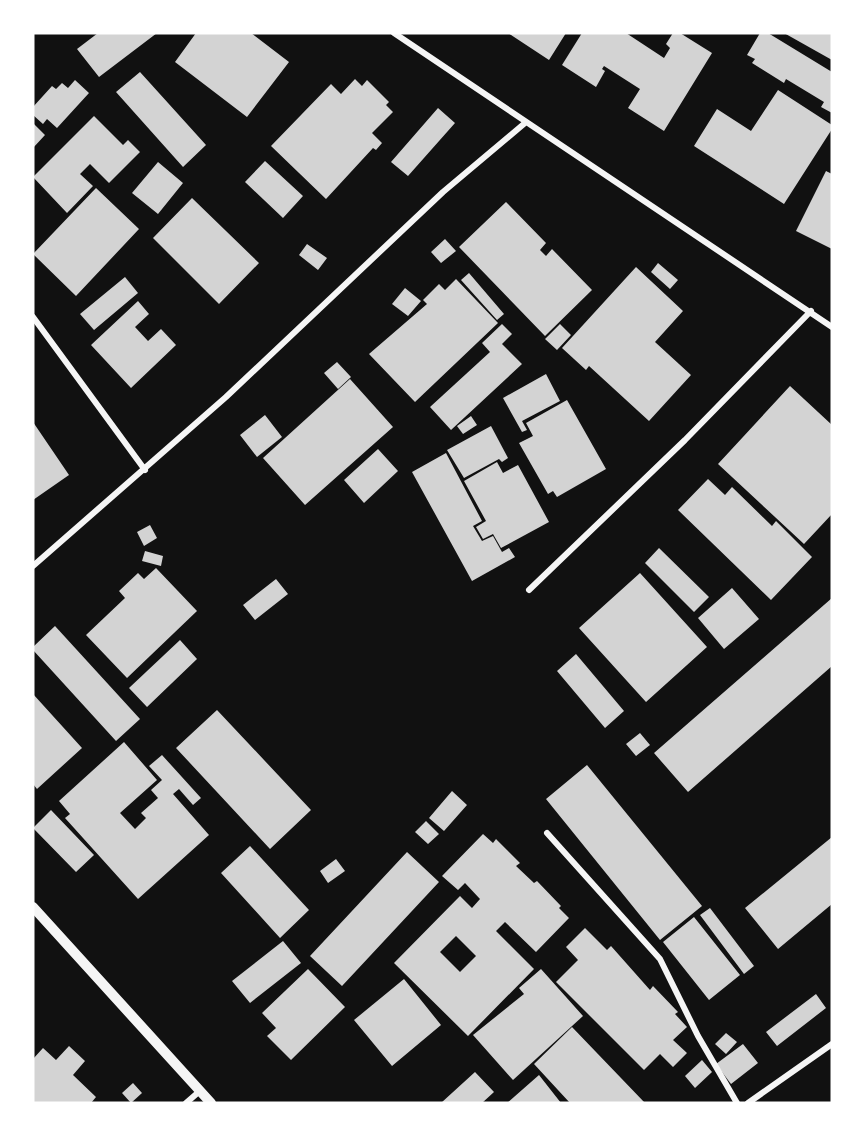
<svg xmlns="http://www.w3.org/2000/svg" width="865" height="1136" viewBox="0 0 865 1136" font-family="'Noto Sans',sans-serif">
<style>
.building{fill:#d3d3d3;fill-rule:evenodd}
.lines{fill:none;stroke-linecap:round;stroke-linejoin:round}
.minor{stroke:#f5f5f5;stroke-width:6}
.tertiary{stroke:#f5f5f5;stroke-width:10}
</style>
<rect width="100%" height="100%" fill="#111"/>
<path class="building" d="M98 33H157L99 77 77 49Z
M196 33H251L289 62 247 117 175 62Z
M508 33H566L549 60Z
M582 33H626L664 58 670 48 666 44 673 33H680L712 53 664 131 628 108 640 89 604 66 602 69 605 71 596 87 562 65Z
M760 33H768L832 72V113L821 107 824 102 786 79 784 83 752 63 755 59 747 55Z
M784 33H832V60Z
M140 72 206 145 183 167 116 92Z
M355 79 362 86 367 80 389 102 386 105 393 112 372 133 382 143 376 150 373 148 326 199 271 146 331 84 341 94Z
M75 80 89 93 57 128 47 119 43 124 33 115V107L52 86 56 89 62 83 68 88Z
M778 90 832 125V129L784 204 694 146 717 109 751 131Z
M438 108 455 123 408 176 391 162Z
M94 116 123 145 128 140 140 152 109 183 90 164 80 174 93 186 67 213 33 177Z
M33 123 45 135 33 148Z
M265 161 303 196 283 218 245 182Z
M158 162 183 183 158 214 132 193Z
M826 171 832 174V249L796 231Z
M96 188 139 229 76 296 33 254Z
M192 198 259 263 219 304 153 238Z
M506 202 546 243 540 250 546 256 552 249 592 290 545 336 459 247Z
M445 239 456 251 441 263 431 252Z
M307 244 327 258 318 270 299 255Z
M658 263 678 280 670 289 651 272Z
M636 267 683 311 655 342 691 375 649 421 589 366 586 370 562 348Z
M469 273 504 314 497 320 461 280Z
M125 277 138 293 94 330 80 314Z
M456 279 498 323 415 402 369 354 427 304 423 300 439 284 445 290Z
M405 288 421 301 408 316 392 304Z
M138 301 149 314 135 327 148 341 161 329 176 345 131 388 91 345Z
M502 324 512 334 502 344 522 364 451 430 430 407 490 352 482 343Z
M560 324 571 335 557 350 545 339Z
M337 362 351 377 338 389 324 373Z
M546 374 560 401 522 421 527 430 522 432 503 398Z
M350 379 393 427 305 505 263 458Z
M790 386 832 425V514L804 544 718 464Z
M567 400 606 469 557 497 553 491 548 494 519 443 533 436 526 423Z
M265 415 282 437 257 457 240 435Z
M471 416 477 425 463 434 457 426Z
M33 422 69 475 33 500Z
M491 426 508 458 502 462 499 459 464 478 447 450Z
M378 449 398 471 364 503 344 480Z
M446 453 482 521 473 526 482 541 493 536 502 552 509 548 515 557 472 581 412 472Z
M497 462 503 473 518 465 549 522 501 548 493 534 483 539 476 527 486 521 464 481Z
M708 479 725 495 732 487 772 526 776 521 812 557 771 600 678 510Z
M150 525 157 538 144 546 137 532Z
M659 548 709 597 694 612 645 563Z
M145 551 163 556 161 566 142 561Z
M156 568 197 611 127 678 86 635 125 598 119 591 138 573 144 579Z
M640 573 707 647 646 702 579 628Z
M276 579 288 594 255 620 243 605Z
M732 588 759 619 724 649 698 618Z
M832 598V666L688 792 654 753Z
M55 626 140 719 116 741 33 650V647Z
M180 640 197 659 147 707 129 688Z
M576 654 624 711 605 728 557 671Z
M33 694 82 748 37 789 33 784Z
M217 710 311 810 270 849 176 748Z
M640 733 650 745 636 756 626 744Z
M124 742 157 780 120 813 135 829 146 818 141 813 158 798 151 790 162 780 149 766 162 755 201 798 193 805 179 789 173 794 209 835 138 899 65 818 70 814 59 801Z
M587 765 702 906 660 940 546 799Z
M452 791 467 805 444 831 429 818Z
M51 810 94 855 76 872 33 828Z
M426 821 439 834 428 844 415 832Z
M483 834 493 843 496 839 520 863 516 866 534 883 537 881 561 906 559 908 569 918 536 952 505 922 496 931 534 969 468 1036 394 963 460 896 472 908 480 899 465 883 458 890 442 876ZM456 936 476 956 460 972 440 952Z
M832 837V904L778 949 745 908Z
M250 846 309 910 280 938 221 873Z
M407 852 439 882 342 986 310 956Z
M336 859 345 871 328 883 320 871Z
M710 908 754 966 744 974 700 915Z
M694 917 740 975 709 1000 663 942Z
M585 928 607 950 611 946 650 990 653 986 678 1012 675 1014 687 1027 673 1040 687 1053 673 1067 660 1054 644 1070 556 982 578 960 566 947Z
M283 941 301 963 250 1003 232 981Z
M308 969 345 1007 291 1060 267 1036 276 1028 262 1013Z
M541 969 583 1016 513 1080 473 1035 524 994 519 988Z
M404 979 441 1025 392 1066 354 1020Z
M816 994 826 1008 777 1046 766 1032Z
M572 1027 645 1103H570L534 1064Z
M726 1033 737 1042 726 1054 715 1044Z
M743 1044 758 1063 731 1084 716 1064Z
M69 1046 85 1061 73 1075 96 1097 91 1103H33V1059L43 1048 56 1060Z
M702 1060 712 1072 695 1088 685 1076Z
M475 1072 494 1092 482 1103H441Z
M539 1075 561 1103H507Z
M133 1083 142 1093 131 1103 122 1093Z"/>
<g class="lines">
<path class="minor" d="M394 33 832 327
M33 317 145 470
M33 566 226 397 443 192 525 123
M529 590 685 440 811 311
M547 833 660 959 698 1036 737 1103
M186 1103 201 1090
M748 1103 832 1044"/>
<path class="tertiary" d="M33 907 211 1103"/>
</g>
<rect width="865" height="1136" fill="none" stroke="#ffffff" stroke-width="69"/>
</svg>
